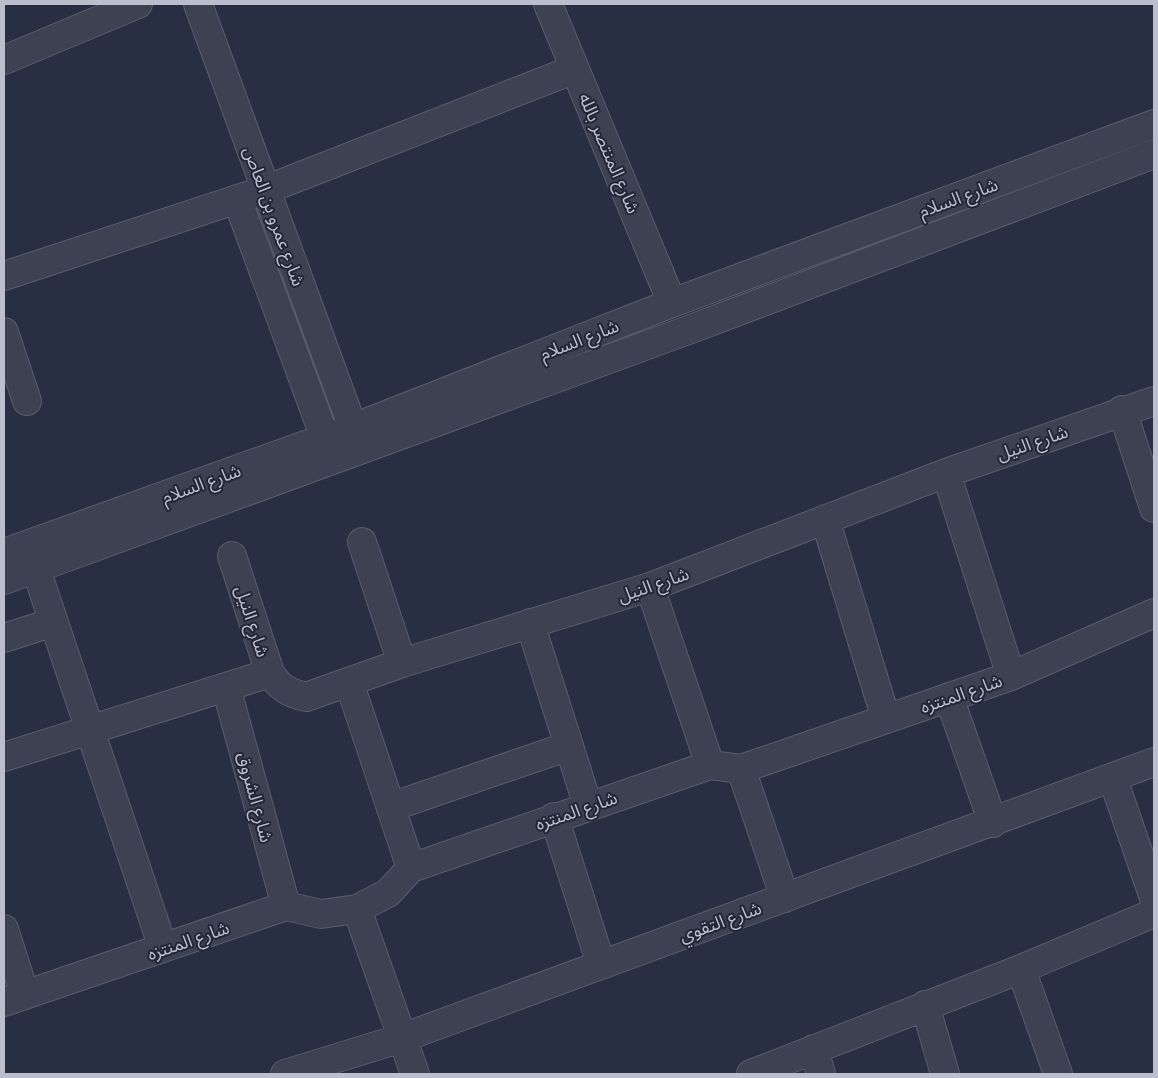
<svg xmlns="http://www.w3.org/2000/svg" width="1158" height="1078" viewBox="0 0 1158 1078" font-family="Ubuntu,'Noto Sans Arabic',sans-serif">
<style>
.lines{fill:none;stroke-linecap:round;stroke-linejoin:round}
.minor-casing{stroke:#595d6d;stroke-width:30}
.minor{stroke:#3d4253;stroke-width:28}
.labels{text-anchor:middle;dominant-baseline:central;stroke-width:4;stroke-linejoin:round;paint-order:stroke}
.street-label{font-size:18px;fill:#bbbecc;stroke:#222738}
</style>
<rect width="100%" height="100%" fill="#292f43"/>
<g class="lines">
<defs>
<path id="minor" d="M198 4 353 428
M548 4 672 303
M4 60 138 4
M237 199 325 438
M4 276 265 190 575 69
M4 332 27 401
M1122 410 1154 508
M946 473 1011 676
M825 519 886 719
M362 542 402 663
M4 553 353 428 672 303 1154 124
M232 556 270 673C280 688 289 693 306 697L402 663 650 587 946 473 1154 401
M36 569 163 948
M4 580 691 329 1154 154
M650 587 710 765
M530 623 588 806
M4 638 54 622
M349 682 411 868
M226 687 286 906
M949 697 993 823
M4 757 270 673
M741 769 785 898
M1113 779 1154 898
M391 807 569 746
M554 817 601 964
M357 909 415 1074
M4 929 25 995
M1021 969 1058 1074
M4 1002 286 906 321 914 357 909 388 893 411 868 710 765 741 769 1011 676 1154 613
M925 1005 945 1074
M814 1049 821 1074
M285 1074 402 1038 1154 762
M751 1074 1021 969 1154 913"/>
</defs>
<use href="#minor" class="minor-casing"/>
<use href="#minor" class="minor"/>
</g>
<g class="labels">
<g class="street-label">
<text transform="translate(610 153) rotate(67)">شارع المنتصر بالله</text>
<text transform="translate(958 197) rotate(-20)">شارع السلام</text>
<text transform="translate(275 216) rotate(70)">شارع عمرو بن العاص</text>
<text transform="translate(579 339) rotate(-21)">شارع السلام</text>
<text transform="translate(1032 442) rotate(-19)">شارع النيل</text>
<text transform="translate(201 483) rotate(-20)">شارع السلام</text>
<text transform="translate(653 584) rotate(-19)">شارع النيل</text>
<text transform="translate(253 621) rotate(72)">شارع النيل</text>
<text transform="translate(961 693) rotate(-19)">شارع المنتزه</text>
<text transform="translate(256 797) rotate(75)">شارع الشروق</text>
<text transform="translate(576 810) rotate(-19)">شارع المنتزه</text>
<text transform="translate(720 921) rotate(-20)">شارع التقوي</text>
<text transform="translate(188 940) rotate(-19)">شارع المنتزه</text>
</g>
</g>
<rect width="1158" height="1078" fill="none" stroke="#bbbecc" stroke-width="10"/>
</svg>
